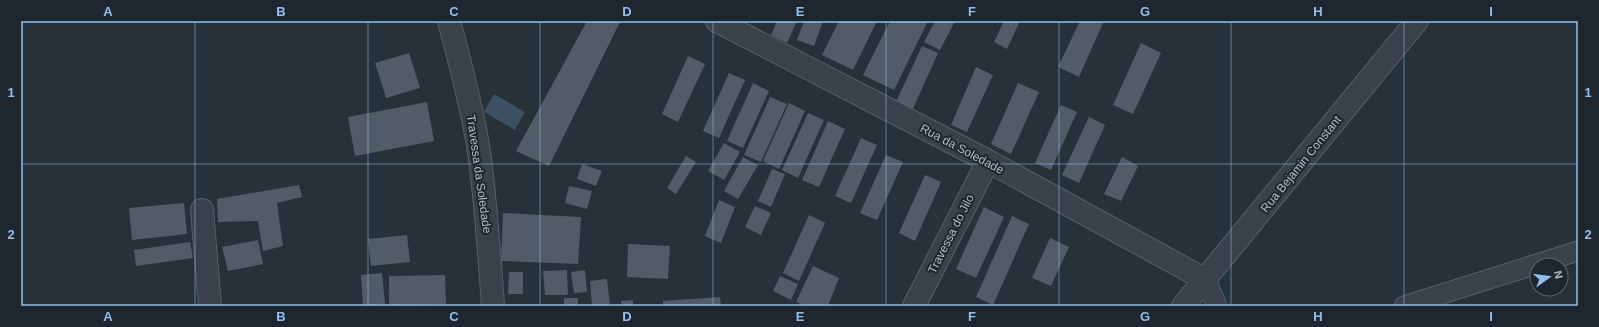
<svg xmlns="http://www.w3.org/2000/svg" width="1599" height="327" viewBox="0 0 1599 327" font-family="Helvetica,sans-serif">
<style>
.water{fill:#3d5062}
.building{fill:#515c68}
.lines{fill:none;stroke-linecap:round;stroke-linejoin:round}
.pedestrian-casing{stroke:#576069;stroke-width:21}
.minor-casing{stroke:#576069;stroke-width:24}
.tertiary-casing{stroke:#576069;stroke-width:24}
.pedestrian{stroke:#39424b;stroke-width:19}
.minor{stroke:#39424b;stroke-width:22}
.tertiary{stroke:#39424b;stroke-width:22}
.grid{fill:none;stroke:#92bfed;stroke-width:1;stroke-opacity:0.55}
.labels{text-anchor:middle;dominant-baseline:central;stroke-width:4;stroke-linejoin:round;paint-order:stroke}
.street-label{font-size:12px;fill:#b5bdc6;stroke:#1e272f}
.neatline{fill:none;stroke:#92bfed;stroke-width:1.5}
.grid-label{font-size:13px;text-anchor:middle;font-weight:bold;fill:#92bfed}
</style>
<rect width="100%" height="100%" fill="#26313a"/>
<path class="water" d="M494 94 525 112 515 130 484 112Z"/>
<path class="building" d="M587 21 620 22 549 166 516 151Z
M777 21H797L787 43 771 35Z
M804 21H823L814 46 797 40Z
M839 21H877L853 70 822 55Z
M890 21H928L894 90 863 75Z
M935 21H955L940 50 924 42Z
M1004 21H1020L1007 49 994 42Z
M1080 21H1104L1079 77 1058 67Z
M1141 43 1161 53 1133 114 1113 105Z
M922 46 938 53 912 111 895 104Z
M409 53 420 88 386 98 375 63Z
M688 56 705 64 678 122 662 114Z
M976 67 993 75 967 132 951 125Z
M729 73 745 80 719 138 703 131Z
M753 83 769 91 743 148 727 141Z
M1018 83 1039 92 1011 154 991 144Z
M770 97 787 104 761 162 744 155Z
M427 102 434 141 355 156 348 117Z
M789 103 805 111 779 169 763 161Z
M1061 105 1077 112 1051 170 1035 163Z
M808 113 824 120 798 178 782 170Z
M1089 117 1105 125 1079 183 1062 175Z
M828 121 845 129 819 187 802 180Z
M861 138 877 145 851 203 835 196Z
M724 143 740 152 724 180 708 171Z
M886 155 903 162 877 220 860 213Z
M686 156 696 162 676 194 667 188Z
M743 157 758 165 738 199 724 191Z
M1122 157 1138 166 1121 201 1104 194Z
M582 164 602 171 596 186 577 179Z
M772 169 785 174 771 207 758 201Z
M925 175 941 182 915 241 899 233Z
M299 185 302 197 277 203 283 246 263 251 258 221 218 222 217 199Z
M569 186 592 191 587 209 565 203Z
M719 200 735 207 721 243 705 236Z
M184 203 187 234 132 240 129 208Z
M755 206 771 213 761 235 745 227Z
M984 207 1004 217 976 278 956 269Z
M503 213 581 217 578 264 501 261Z
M809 215 825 223 799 281 783 273Z
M1012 216 1029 224 993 305 976 297Z
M407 235 410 262 371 266 368 239Z
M1050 238 1069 247 1051 286 1032 278Z
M258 240 263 264 228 271 222 247Z
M190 242 193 258 136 266 134 250Z
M628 244 670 246 668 279 627 277Z
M813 266 839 278 828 306H805L796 302Z
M567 270 568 295H545L543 271Z
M585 270 587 292 574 293 571 272Z
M509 272H523V294H508Z
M382 273 385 304 363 306 361 275Z
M445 275 446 304 389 305V276Z
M780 276 798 284 791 300 773 291Z
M607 279 610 306H592L590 281Z
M720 297 721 306H663V301Z
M564 298H578V306H564Z
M633 300V306H621V301Z"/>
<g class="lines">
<defs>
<path id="pedestrian" d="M1206 280 1217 306
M1404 306 1578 251"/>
<path id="minor" d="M449 21C460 62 471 104 478 145 486 199 489 252 493 306
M717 21 988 161 1206 280
M202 210 210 306
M914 306 988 161"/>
<path id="tertiary" d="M1183 306 1417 21"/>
</defs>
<use href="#pedestrian" class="pedestrian-casing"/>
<use href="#minor" class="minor-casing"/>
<use href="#tertiary" class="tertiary-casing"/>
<use href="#pedestrian" class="pedestrian"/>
<use href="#minor" class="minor"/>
<use href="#tertiary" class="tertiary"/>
</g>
<path class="grid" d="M195 21V306M368 21V306M540 21V306M713 21V306M886 21V306M1059 21V306M1231 21V306M1404 21V306M21 164H1578"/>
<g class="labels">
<g class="street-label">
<text transform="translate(962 149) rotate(28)">Rua da Soledade</text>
<text transform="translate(1301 164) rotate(-51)">Rua Bejamin Constant</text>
<text transform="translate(479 174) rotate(82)">Travessa da Soledade</text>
<text transform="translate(951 234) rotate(-63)">Travessa do Jilo</text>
</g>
</g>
<rect width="1599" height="327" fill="none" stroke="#1e272f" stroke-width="44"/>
<g transform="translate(1549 277) rotate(76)"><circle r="19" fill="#1e272f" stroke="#5a636b"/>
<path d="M0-3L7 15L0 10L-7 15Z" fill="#92bfed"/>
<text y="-6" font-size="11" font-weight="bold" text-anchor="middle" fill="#b5bdc6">N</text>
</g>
<rect x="22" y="22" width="1555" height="283" class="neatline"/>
<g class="grid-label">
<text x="108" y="16">A</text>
<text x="281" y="16">B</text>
<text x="454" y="16">C</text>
<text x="627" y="16">D</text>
<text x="800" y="16">E</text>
<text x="972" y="16">F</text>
<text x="1145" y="16">G</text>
<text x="1318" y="16">H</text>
<text x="1491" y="16">I</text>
<text x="11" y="97">1</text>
<text x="1588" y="97">1</text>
<text x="11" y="239">2</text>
<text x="1588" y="239">2</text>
<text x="108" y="321">A</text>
<text x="281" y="321">B</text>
<text x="454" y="321">C</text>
<text x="627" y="321">D</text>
<text x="800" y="321">E</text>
<text x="972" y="321">F</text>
<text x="1145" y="321">G</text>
<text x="1318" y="321">H</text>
<text x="1491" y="321">I</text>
</g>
</svg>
